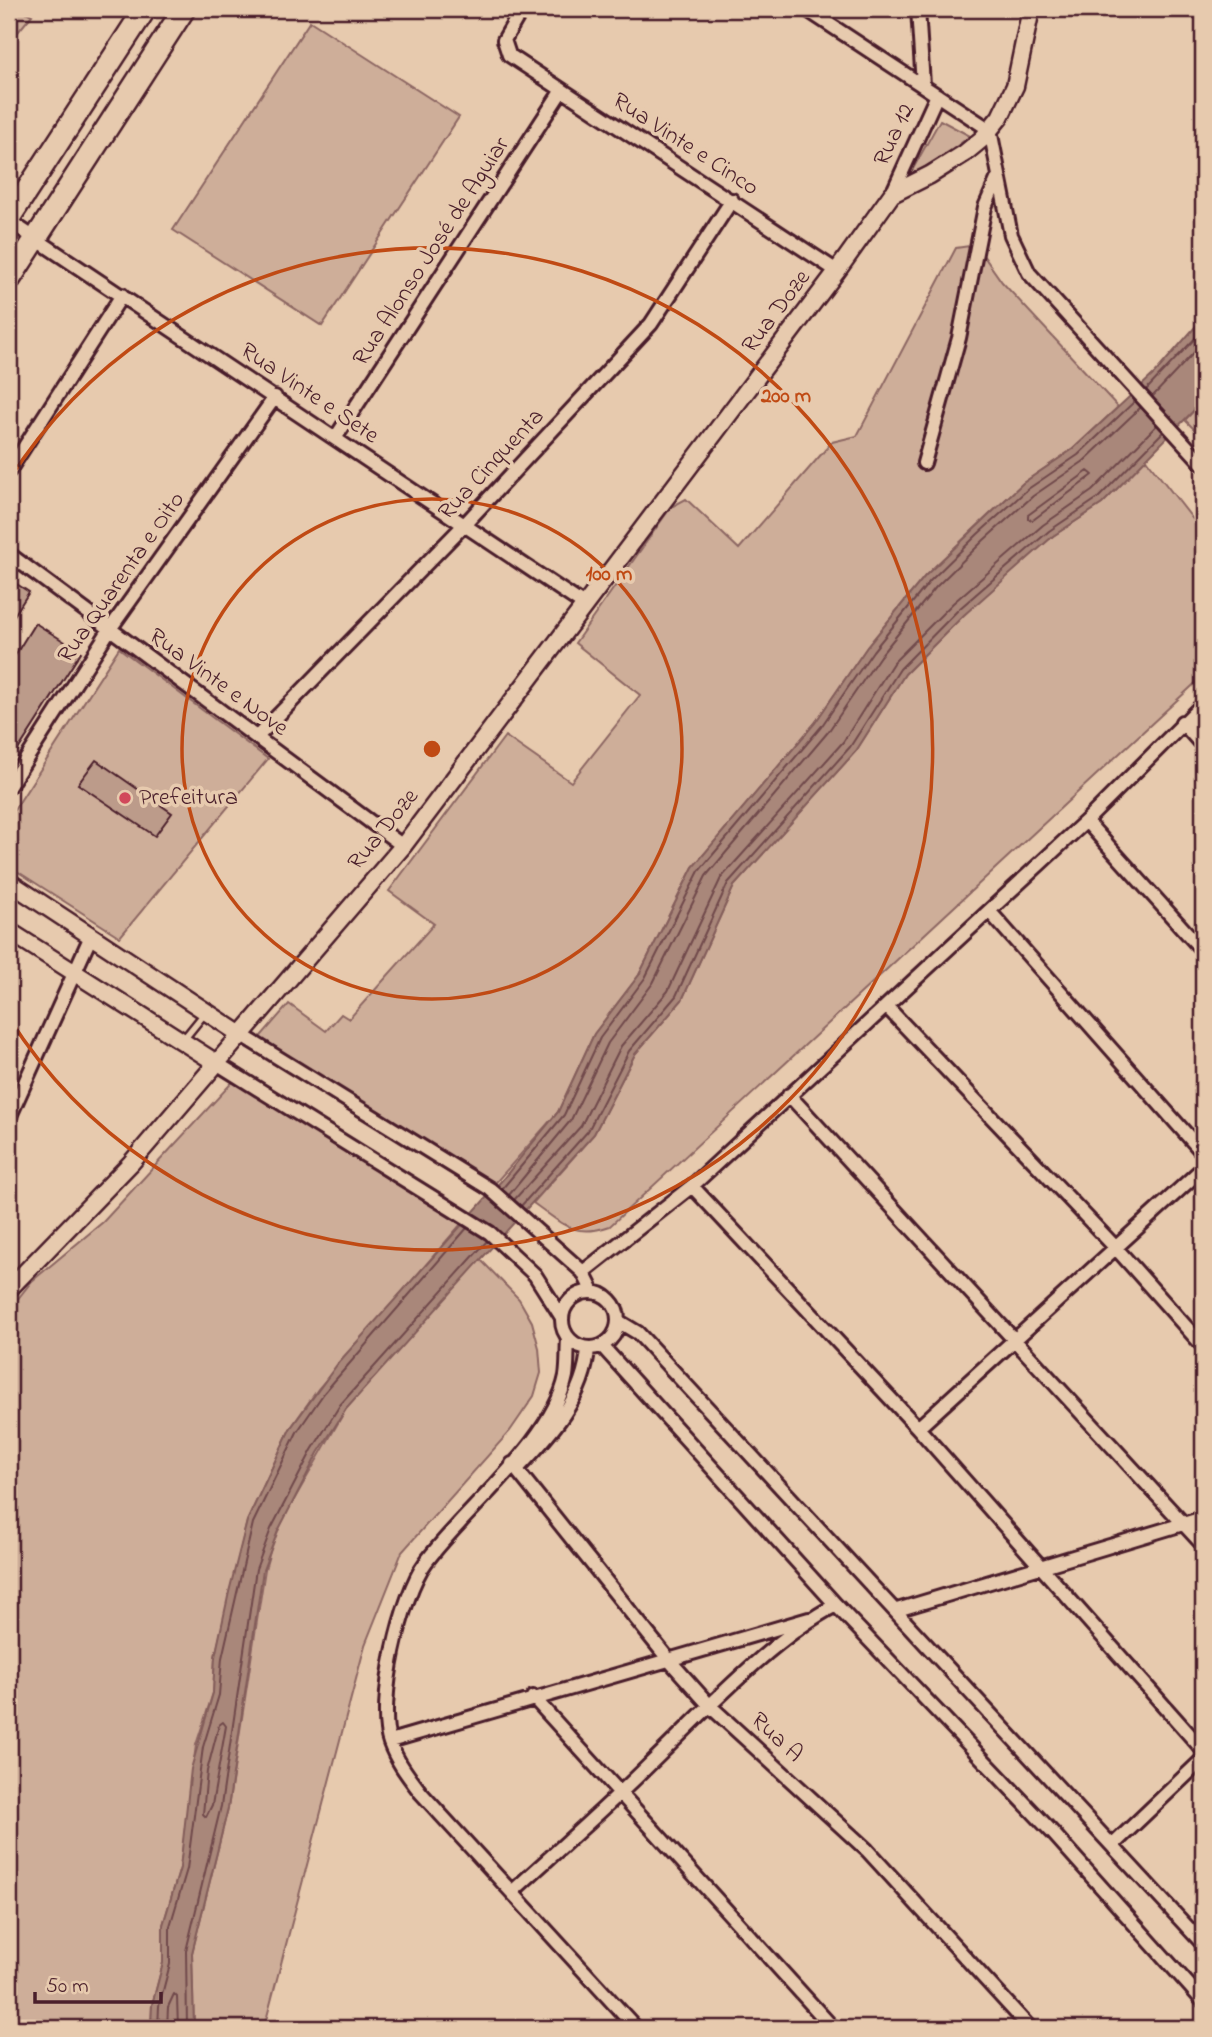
<svg xmlns="http://www.w3.org/2000/svg" width="1212" height="2037" viewBox="0 0 1212 2037" font-family="'Indie Flower',sans-serif">
<style>
.green{fill:#ceae99;stroke:#8c6662;stroke-width:2}
.water{fill:#a9877a;stroke:#835d5a;stroke-width:2}
.lines{fill:none;stroke-linecap:round;stroke-linejoin:round}
.shore{stroke:#70494b;stroke-width:2}
.building{fill:#bc9b8a;stroke:#4a1f2b;stroke-width:2}
.service-casing{stroke:#4a1f2b;stroke-width:11}
.minor-casing{stroke:#4a1f2b;stroke-width:18}
.tertiary-casing{stroke:#4a1f2b;stroke-width:21}
.primary-casing{stroke:#4a1f2b;stroke-width:26}
.service{stroke:#e7caae;stroke-width:6}
.minor{stroke:#e7caae;stroke-width:12}
.tertiary{stroke:#e7caae;stroke-width:16}
.primary{stroke:#e7caae;stroke-width:21}
.ring{fill:none;stroke:#c04a14;stroke-width:3.5}
.poi-dot{fill:#d1495b;stroke:#e7caae;stroke-width:2.5}
.labels{text-anchor:middle;dominant-baseline:central;stroke-width:7;stroke-linejoin:round;paint-order:stroke}
.street-label{font-size:24px;fill:#4a1f2b;stroke:#e7caae}
.poi-label{font-size:24px;fill:#4a1f2b;stroke:#e7caae;text-anchor:start}
.centre{fill:#c04a14;stroke:#e7caae;stroke-width:3.5}
.ring-label{font-size:21px;text-anchor:middle;font-weight:bold;fill:#c04a14;stroke:#e7caae;stroke-width:7;stroke-linejoin:round;paint-order:stroke}
</style>
<rect width="100%" height="100%" fill="#e7caae"/>
<filter id="ink" filterUnits="userSpaceOnUse"><feTurbulence type="fractalNoise" baseFrequency=".0143" numOctaves="2"/><feDisplacementMap in="SourceGraphic" scale="14" xChannelSelector="R" yChannelSelector="G"/><feConvolveMatrix kernelMatrix="1 2 1 2 8 2 1 2 1" color-interpolation-filters="sRGB"/></filter>
<g filter="url(#ink)">
<path class="green" d="M9 9H20L32 15 9 43Z
M310 21 459 117 322 326 173 230Z
M940 120 970 136 944 156 909 176Z
M976 245 1002 282 1118 407 1073 449 1023 483 974 529 925 576 867 647 815 723 693 867 639 975 594 1034 558 1112 490 1189 255 1043 289 1004 326 1031 341 1014 349 1019 434 924 389 891 505 736 571 782 640 695 575 643 671 507 686 499 739 549 832 442 857 436 956 248Z
M1203 401V430L1199 434 1185 420Z
M1146 459 1195 522 1203 538V676L610 1226C573 1239 562 1223 533 1203L594 1134 635 1054 682 1000 734 886 856 751 905 674 964 614 1053 536 1102 504Z
M119 648 268 759 120 937 9 866V818Z
M238 1076 462 1223 318 1389 290 1429 247 1521 215 1657 213 1693 196 1745 180 1868 163 1925V1963L152 2005 151 2028H9V1310L32 1281 103 1222Z
M479 1258 519 1299 532 1322 539 1348 541 1373 534 1396 510 1431 402 1552 365 1645 264 2028H194L192 1953 228 1808 265 1569 276 1531 346 1409Z"/>
<path class="water" d="M1203 318V401L1102 504 1053 536 964 615 905 674 856 751 734 886 682 1000 635 1054 594 1134 346 1409 318 1453 278 1531 263 1570 228 1808 192 1953 194 2028H151L152 2005 163 1963V1925L180 1868 191 1769 213 1693 215 1657 229 1592 247 1521 290 1429 339 1362 503 1179 558 1112 594 1034 639 975 693 867 815 723 867 647 925 576 1023 483 1073 449 1155 373Z"/>
<g class="lines">
<path class="shore" d="M1146 390 1203 330
M1152 397 1203 343
M1088 471 1093 475 1033 520 1028 519V515Z
M502 1189 564 1115 600 1038 645 978 699 871 821 727 873 651 930 581 978 534 1028 489 1078 455 1135 401
M509 1195 571 1120 608 1043 653 983 706 876 828 732 880 656 936 587 984 540 1033 496 1084 461 1141 407
M514 1200 581 1126 621 1046 668 991 721 878 843 742 893 663 953 603 1043 525 1092 491 1157 425
M521 1206 588 1131 629 1051 676 996 728 883 850 747 900 669 959 609 1049 531 1098 498 1163 432
M223 1722 226 1726 212 1805 206 1817 203 1814 207 1771 219 1725Z
M158 2028 159 2006 170 1964V1926L187 1869 203 1747 219 1695 222 1658 253 1523 297 1432 324 1393 467 1228
M167 2028 168 2007 174 1994 177 1997 178 2028
M187 2028 186 1951 221 1806 256 1569 271 1529 312 1450 340 1405 487 1241"/>
</g>
<path class="building" d="M9 579 29 592 10 622 9 621Z
M35 623 81 652 9 764V665Z
M96 760 172 813 155 836 78 784Z"/>
<g class="lines">
<defs>
<path id="service" d="M183 1040 205 1013"/>
<path id="minor" d="M522 9 504 40 509 55 837 271
M806 9 990 130 1011 235 1029 273 1203 464
M918 9 923 85
M892 194 937 95
M9 221 584 605
M336 437 562 90
M924 463 959 338 985 207 999 175
M9 471 122 295
M9 554 403 846
M1182 722 1203 746
M257 737 465 524 651 324 732 200
M9 786 110 629 275 397
M1086 821 1203 951
M990 912 1203 1153
M886 1006 1115 1247 1203 1346
M240 1034 490 1189 583 1272 593 1292
M218 1064 490 1233 535 1275 561 1316
M789 1095 1203 1545
M9 1118 91 936
M692 1186 918 1428 1203 1750
M583 1272 692 1186 1086 821 1203 704
M562 1320a28 28 0 1 1 56 0a28 28 0 1 1-56 0Z
M618 1321 638 1333 1203 1944
M568 1339C567 1351 568 1364 566 1376 553 1441 465 1509 426 1562 401 1595 376 1705 390 1743 397 1762 409 1777 421 1793L636 2028
M602 1346 836 1605 1053 1833 1203 2001
M918 1428 1203 1168
M512 1464 669 1660 710 1706 867 1850 1030 2028
M518 1468C550 1435 585 1397 588 1348
M897 1610 1203 1518
M533 1697 833 2028
M390 1741 809 1619
M1114 1844 1203 1759
M513 1891C559 1849 606 1808 650 1764 703 1713 772 1638 836 1605"/>
<path id="tertiary" d="M9 882 240 1034
M9 931 218 1064
M9 1289 131 1163 403 846 837 271 892 194 930 175 965 153 982 139 1000 117 1015 86 1031 9"/>
<path id="primary" d="M9 218 145 9
M9 280 184 9"/>
</defs>
<use href="#service" class="service-casing"/>
<use href="#minor" class="minor-casing"/>
<use href="#tertiary" class="tertiary-casing"/>
<use href="#primary" class="primary-casing"/>
<use href="#service" class="service"/>
<use href="#minor" class="minor"/>
<use href="#tertiary" class="tertiary"/>
<use href="#primary" class="primary"/>
</g>
</g>
<g class="ring">
<circle cx="432" cy="749" r="250"/>
<path d="M9 480A501 501 0 1 1 9 1018"/>
</g>
<circle class="poi-dot" cx="125" cy="798" r="7"/>
<g class="labels">
<g class="street-label">
<text transform="translate(895 135) rotate(-65)">Rua 12</text>
<text transform="translate(685 145) rotate(33)">Rua Vinte e Cinco</text>
<text transform="translate(432 252) rotate(-57)">Rua Alonso José de Aguiar</text>
<text transform="translate(777 312) rotate(-53)">Rua Doze</text>
<text transform="translate(309 394) rotate(34)">Rua Vinte e Sete</text>
<text transform="translate(492 465) rotate(-47)">Rua Cinquenta</text>
<text transform="translate(122 578) rotate(-55)">Rua Quarenta e Oito</text>
<text transform="translate(218 683) rotate(36)">Rua Vinte e Nove</text>
<text transform="translate(384 830) rotate(-51)">Rua Doze</text>
<text transform="translate(776 1738) rotate(43)">Rua A</text>
</g>
<g class="poi-label">
<text x="139" y="798">Prefeitura</text>
</g>
</g>
<circle cx="432" cy="749" r="10" class="centre"/>
<g class="ring-label">
<text x="786" y="402">200 m</text>
<text x="609" y="580">100 m</text>
</g>
<rect width="1212" height="2037" fill="none" stroke="#e7caae" stroke-width="35"/>
<rect x="18" y="18" width="1177" height="2002" fill="none" stroke="#4a1f2b" stroke-width="2.5" filter="url(#ink)"/>
<path d="M35 1992v10h126v-10" fill="none" stroke="#4a1f2b" stroke-width="3.5"/>
<text x="46" y="1992" font-size="21" fill="#4a1f2b" stroke="#e7caae" stroke-width="5" paint-order="stroke">50 m</text>
</svg>
